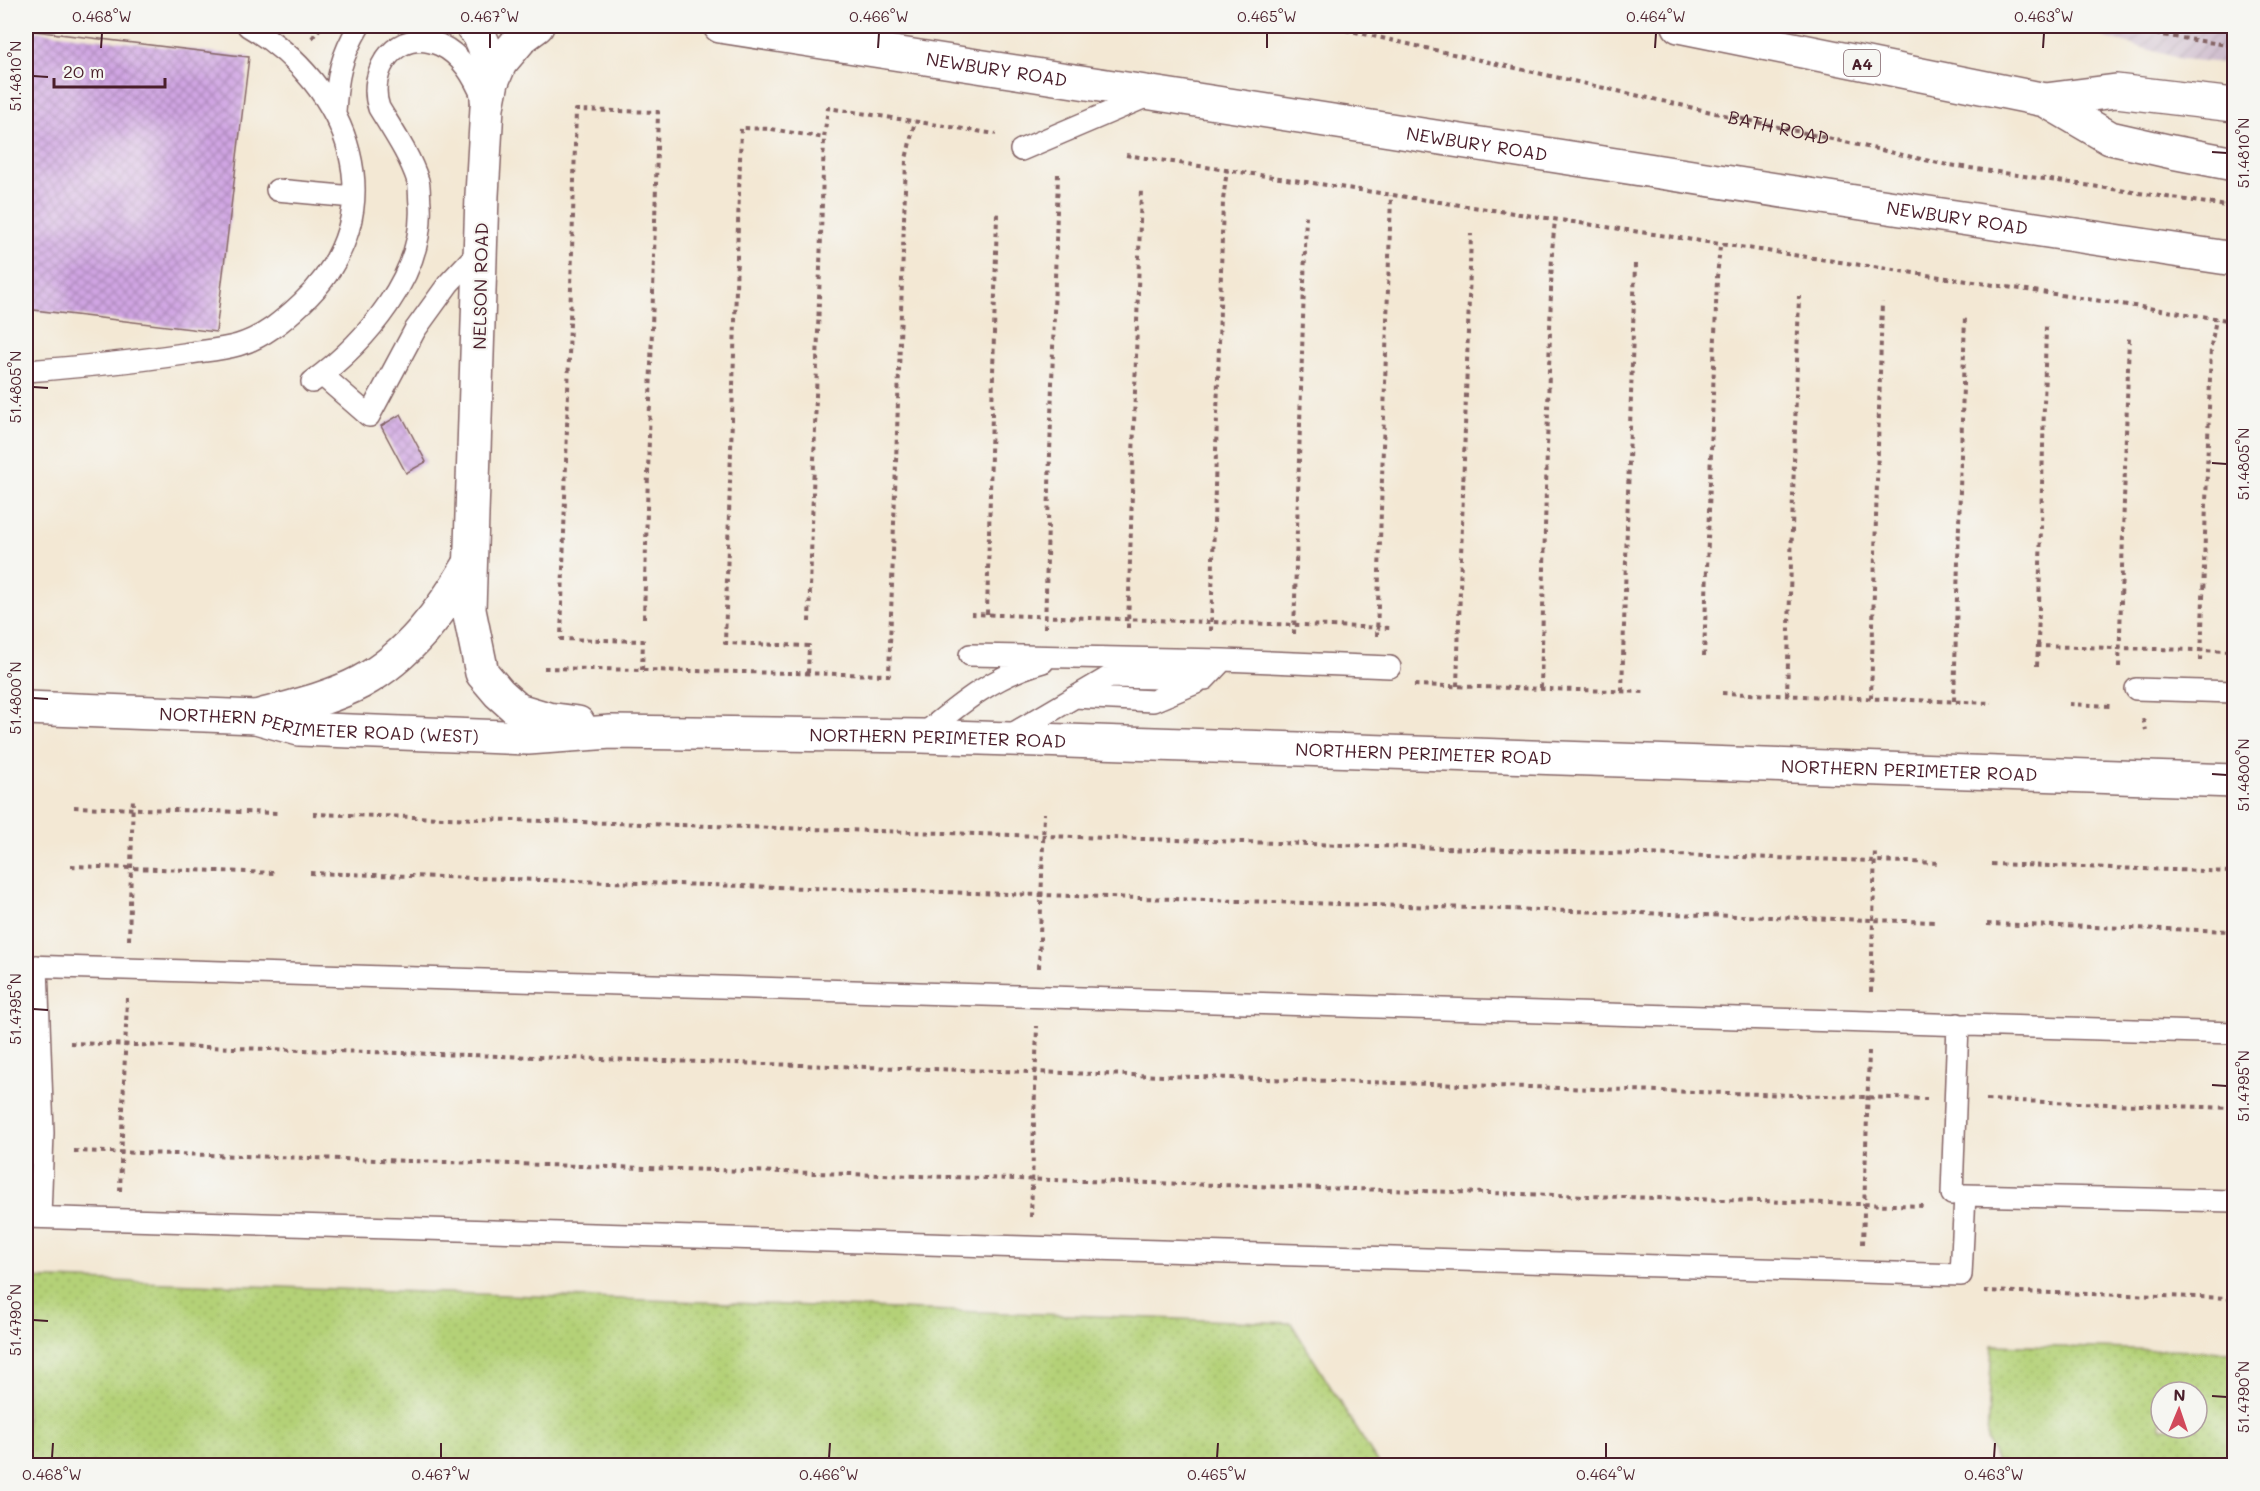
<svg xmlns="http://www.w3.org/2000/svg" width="2260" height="1491" viewBox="0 0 2260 1491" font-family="Mali,sans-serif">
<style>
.industrial{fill:url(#industrial-furrows)}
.grass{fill:url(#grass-dots);stroke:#7f7851;stroke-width:1.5;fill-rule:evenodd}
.building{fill:url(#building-cross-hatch)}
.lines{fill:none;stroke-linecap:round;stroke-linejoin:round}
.service-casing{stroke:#856566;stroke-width:24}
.minor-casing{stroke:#856566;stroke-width:36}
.tertiary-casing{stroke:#856566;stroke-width:36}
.trunk-casing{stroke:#856566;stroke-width:36}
.path{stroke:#856566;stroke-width:4;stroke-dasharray:4.5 4.5;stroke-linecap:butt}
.service{stroke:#fff;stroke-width:21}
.minor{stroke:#fff;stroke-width:33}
.tertiary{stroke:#fff;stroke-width:33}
.trunk{stroke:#fff;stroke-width:33}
.ticks{fill:none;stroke:#4a1f2b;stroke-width:2}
.labels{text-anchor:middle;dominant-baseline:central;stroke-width:4.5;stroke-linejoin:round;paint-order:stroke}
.shield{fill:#f6f6f2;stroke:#7e6067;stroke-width:1.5}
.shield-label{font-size:16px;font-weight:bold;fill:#4a1f2b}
.street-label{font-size:18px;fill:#4a1f2b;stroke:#f6f6f2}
.neatline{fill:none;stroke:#4a1f2b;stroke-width:2}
.ticks-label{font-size:15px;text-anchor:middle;fill:#4a1f2b}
</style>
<defs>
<pattern id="industrial-furrows" width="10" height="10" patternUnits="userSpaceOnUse" patternTransform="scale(1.5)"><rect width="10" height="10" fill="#cfbdce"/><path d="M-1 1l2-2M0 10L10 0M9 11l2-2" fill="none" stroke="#b3a2b1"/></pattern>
<pattern id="grass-dots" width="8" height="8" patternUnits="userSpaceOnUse" patternTransform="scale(1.5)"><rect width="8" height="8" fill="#b4d177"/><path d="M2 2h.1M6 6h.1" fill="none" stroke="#9cb367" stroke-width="1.8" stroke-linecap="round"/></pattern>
<pattern id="building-cross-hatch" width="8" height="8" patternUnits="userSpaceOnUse" patternTransform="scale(1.5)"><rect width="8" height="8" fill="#d0a5e3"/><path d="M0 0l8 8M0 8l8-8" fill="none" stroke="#ab86b8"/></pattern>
</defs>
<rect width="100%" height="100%" fill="#f6f6f2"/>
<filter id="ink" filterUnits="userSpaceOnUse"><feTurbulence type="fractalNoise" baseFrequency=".0167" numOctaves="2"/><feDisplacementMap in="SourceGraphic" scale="12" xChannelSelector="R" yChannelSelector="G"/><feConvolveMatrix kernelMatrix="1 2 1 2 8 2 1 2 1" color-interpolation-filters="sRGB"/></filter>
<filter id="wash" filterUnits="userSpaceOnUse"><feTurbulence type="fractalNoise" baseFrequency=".008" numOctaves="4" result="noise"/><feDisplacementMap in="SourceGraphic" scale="24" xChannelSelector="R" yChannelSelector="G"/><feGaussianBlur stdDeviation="1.35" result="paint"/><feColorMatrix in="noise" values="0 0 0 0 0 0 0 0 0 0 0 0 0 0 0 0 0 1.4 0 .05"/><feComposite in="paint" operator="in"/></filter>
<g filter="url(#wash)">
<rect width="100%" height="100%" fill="#f3e8d4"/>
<path class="industrial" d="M2064 26H2234V64L2182 59Z"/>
<path class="grass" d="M26 1278 1291 1323 1379 1465H26Z
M1992 1345 2234 1352V1465H1998L1987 1439ZM2161 1392H2197V1428H2161Z"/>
<g id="blocks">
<path class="building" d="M26 30 249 57 216 332 26 309Z
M401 414 426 462 406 473 381 426Z"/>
</g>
</g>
<g filter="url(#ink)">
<use href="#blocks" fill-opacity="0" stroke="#856566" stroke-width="1.5"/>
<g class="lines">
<defs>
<path id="service" d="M335 112C337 76 341 57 359 26
M1021 150 1150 95
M277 190 353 197
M26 371C80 367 130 362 184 354 202 351 221 350 238 345 263 338 284 320 302 303 398 212 350 85 248 26
M322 375 369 416 415 330 449 283 481 249
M312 382C365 343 425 275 420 204 419 197 420 188 418 181 410 156 393 131 379 108 366 70 398 26 440 45 462 55 474 77 483 98
M970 655 1223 660
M2136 689 2234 692
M1074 697 1153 701 1196 683
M921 736C960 704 993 676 1043 662
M1007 737 1109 677 1205 679 1223 660 1390 667
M26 966 2234 1033
M37 966 43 1133 40 1217
M1952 1194 1958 1024
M26 1217 1961 1275 1965 1195 2234 1201"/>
<path id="minor" d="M472 26C492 47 487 71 487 99"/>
<g id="tertiary">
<path d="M537 26 522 37 500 63 492 82 487 107 482 195 469 610 482 673 499 693 518 710 548 719 578 723"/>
<path id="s2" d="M720 26 1802 194 2234 259"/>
<path id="s3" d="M26 708 256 717 299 729 528 738 611 732 921 736 2234 781"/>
<path d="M256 717C291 707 329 699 361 682 409 656 442 611 469 565"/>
</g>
<path id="trunk" d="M1679 26 2045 100 2110 138 2172 152 2234 164
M2045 100 2116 91 2234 105"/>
</defs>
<use href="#service" class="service-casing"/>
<use href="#minor" class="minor-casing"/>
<use href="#tertiary" class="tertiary-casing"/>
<use href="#trunk" class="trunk-casing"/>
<g class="path">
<path id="s1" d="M1328 26 1943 164 2234 207"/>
<path d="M2102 26 2234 46"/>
<path d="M312 38 322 26"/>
<path d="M1126 155 2234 321"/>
<path d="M971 614 1390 628"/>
<path d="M987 614 997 213"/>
<path d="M809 622 824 138"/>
<path d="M1045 628 1058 174"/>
<path d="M1128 628 1141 188"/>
<path d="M1211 631 1223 200 1227 170"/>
<path d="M1294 634 1306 214"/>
<path d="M1377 636 1391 195"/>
<path d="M2038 646 2046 326"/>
<path d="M1704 656 1717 277 1720 247"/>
<path d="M2201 661 2211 346 2216 319"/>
<path d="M2037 666 2038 646 2234 651"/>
<path d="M2119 667 2129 335"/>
<path d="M544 668 889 675 906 159 915 121"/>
<path d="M642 670 643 641 561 639 576 110 658 112 644 618"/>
<path d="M808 673 809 646 725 643 741 128 771 129 824 138 828 108 996 134"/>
<path d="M1414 685 1645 692"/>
<path d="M1457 686 1471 234"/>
<path d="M1541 688 1552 251 1555 220"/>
<path d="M1622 691 1635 264"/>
<path d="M1722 693 1992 703"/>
<path d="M1787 695 1799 296"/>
<path d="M1871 698 1882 302"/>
<path d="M1954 701 1965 315"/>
<path d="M2069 704 2111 706"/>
<path d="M2143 719 2146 730"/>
<path d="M74 807 277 813"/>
<path d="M313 814 1941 863"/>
<path d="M1991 864 2234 872"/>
<path d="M71 866 276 873"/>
<path d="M310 873 1937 922"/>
<path d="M1987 924 2234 931"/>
<path d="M129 940 133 796"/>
<path d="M1039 968 1044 813"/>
<path d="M1871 992 1875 849"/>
<path d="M70 1043 1927 1099"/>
<path d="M1986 1100 2234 1108"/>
<path d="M74 1151 1926 1206"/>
<path d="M120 1191 127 998"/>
<path d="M1031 1217 1037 1026"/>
<path d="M1863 1244 1869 1051"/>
<path d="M1984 1291 2234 1298"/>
</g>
<use href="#service" class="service"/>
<use href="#minor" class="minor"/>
<use href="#tertiary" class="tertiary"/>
<use href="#trunk" class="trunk"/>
</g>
</g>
<path class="ticks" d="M101 48 102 33M490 48V33M878 48 879 33M1267 48V33M1655 48 1656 33M2043 48 2044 33M33 76 48 77M2212 152 2227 153M33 387 48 388M2212 463 2227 464M33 698 48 699M2212 774 2227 775M33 1009 48 1010M2212 1085 2227 1086M33 1320 48 1321M2212 1396 2227 1397M52 1458 53 1443M441 1458V1443M829 1458 830 1443M1217 1458 1218 1443M1606 1458V1443M1994 1458 1995 1443"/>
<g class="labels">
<rect class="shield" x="1844" y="50" width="36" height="26" rx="4.5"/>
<g class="shield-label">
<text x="1862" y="63">A4</text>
</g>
<g class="street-label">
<text stroke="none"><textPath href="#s2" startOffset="280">NEWBURY ROAD</textPath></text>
<text stroke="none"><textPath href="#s1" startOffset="462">BATH ROAD</textPath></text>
<text stroke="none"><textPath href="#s2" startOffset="766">NEWBURY ROAD</textPath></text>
<text stroke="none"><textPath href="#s2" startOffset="1252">NEWBURY ROAD</textPath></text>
<text transform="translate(480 286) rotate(-89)">NELSON ROAD</text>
<text stroke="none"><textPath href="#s3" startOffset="294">NORTHERN PERIMETER ROAD (WEST)</textPath></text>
<text stroke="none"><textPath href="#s3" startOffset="914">NORTHERN PERIMETER ROAD</textPath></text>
<text stroke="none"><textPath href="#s3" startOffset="1400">NORTHERN PERIMETER ROAD</textPath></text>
<text stroke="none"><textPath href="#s3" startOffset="1886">NORTHERN PERIMETER ROAD</textPath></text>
</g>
</g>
<rect width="2260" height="1491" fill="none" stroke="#f6f6f2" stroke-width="66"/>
<g transform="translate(2179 1410) rotate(2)"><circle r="28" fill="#f6f6f2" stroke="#b1a0a2" stroke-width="1.5"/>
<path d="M0-4.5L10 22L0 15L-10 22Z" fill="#d1495b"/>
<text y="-9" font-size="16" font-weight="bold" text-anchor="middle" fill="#4a1f2b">N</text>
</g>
<path d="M54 78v9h111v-9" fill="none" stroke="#4a1f2b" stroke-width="3"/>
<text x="63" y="78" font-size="18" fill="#4a1f2b" stroke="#f6f6f2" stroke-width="4.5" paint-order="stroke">20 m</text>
<rect x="33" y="33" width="2194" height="1425" class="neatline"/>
<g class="ticks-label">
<text x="102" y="22">0.468°W</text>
<text x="490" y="22">0.467°W</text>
<text x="879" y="22">0.466°W</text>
<text x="1267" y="22">0.465°W</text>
<text x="1656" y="22">0.464°W</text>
<text x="2044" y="22">0.463°W</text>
<text transform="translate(16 76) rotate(-90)" y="5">51.4810°N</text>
<text transform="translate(2244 153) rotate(-90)" y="5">51.4810°N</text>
<text transform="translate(16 387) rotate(-90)" y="5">51.4805°N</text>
<text transform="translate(2244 464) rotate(-90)" y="5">51.4805°N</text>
<text transform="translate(16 698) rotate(-90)" y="5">51.4800°N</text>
<text transform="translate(2244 775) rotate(-90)" y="5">51.4800°N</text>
<text transform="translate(16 1009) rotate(-90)" y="5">51.4795°N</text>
<text transform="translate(2244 1086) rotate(-90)" y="5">51.4795°N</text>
<text transform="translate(16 1320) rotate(-90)" y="5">51.4790°N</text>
<text transform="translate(2244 1397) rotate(-90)" y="5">51.4790°N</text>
<text x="52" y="1480">0.468°W</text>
<text x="441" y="1480">0.467°W</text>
<text x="829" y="1480">0.466°W</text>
<text x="1217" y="1480">0.465°W</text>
<text x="1606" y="1480">0.464°W</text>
<text x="1994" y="1480">0.463°W</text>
</g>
</svg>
